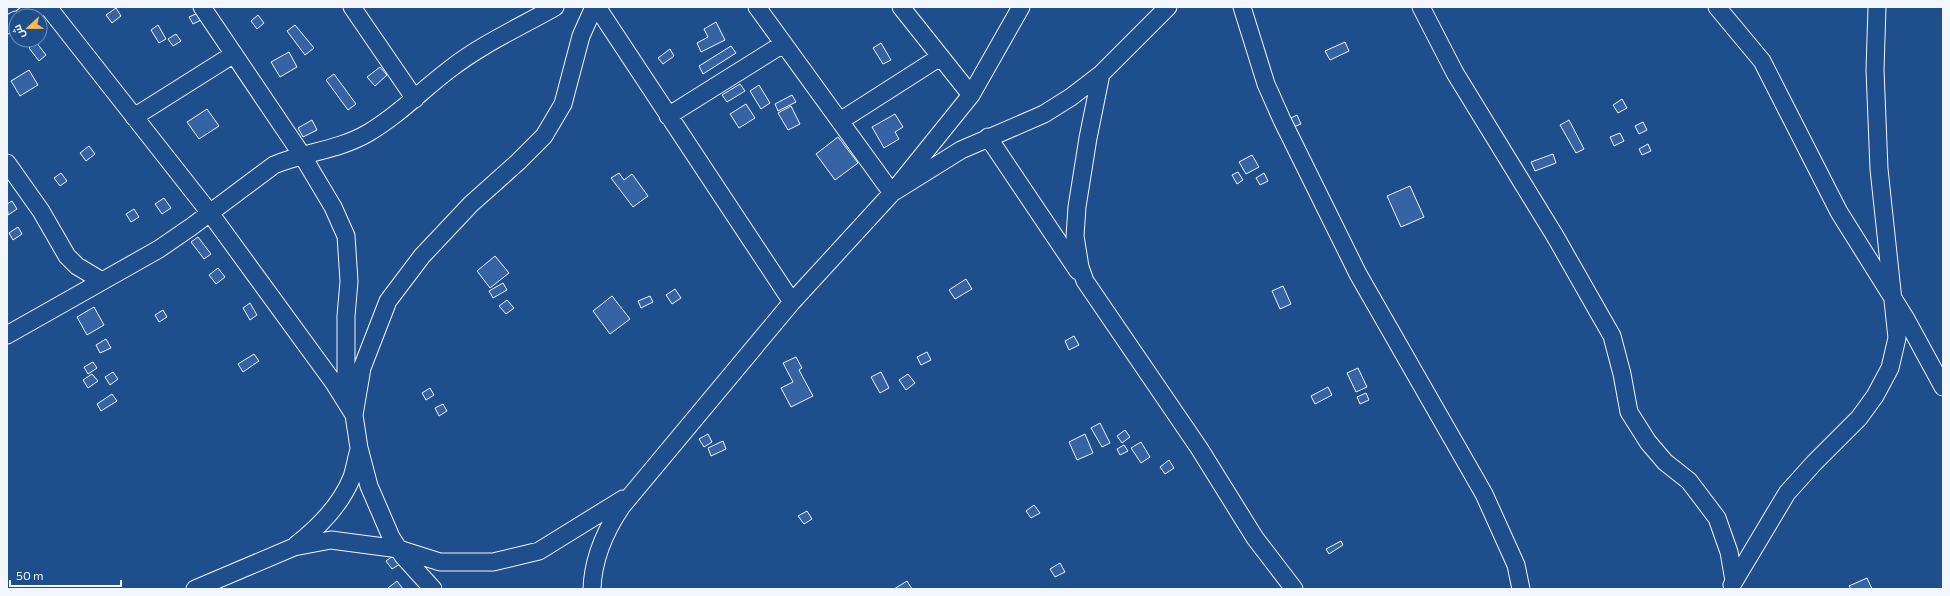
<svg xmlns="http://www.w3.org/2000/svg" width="1950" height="596" viewBox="0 0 1950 596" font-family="Commissioner,Cairo,sans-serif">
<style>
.building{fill:#3563a3;stroke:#f2f6ff}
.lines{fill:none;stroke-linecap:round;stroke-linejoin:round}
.minor-casing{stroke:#f2f6ff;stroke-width:19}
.minor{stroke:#1f4e8c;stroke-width:17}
</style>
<rect width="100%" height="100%" fill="#1f4e8c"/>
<path class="building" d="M116 8 121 16 112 23 106 15Z
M198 13 201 20 193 24 189 17Z
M258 15 264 23 257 29 251 21Z
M716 22 725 40 701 52 697 43 708 37 704 29Z
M158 25 166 39 159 43 151 30Z
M295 25 314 48 305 55 287 31Z
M176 34 181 41 173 46 168 39Z
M36 42 46 55 39 61 29 48Z
M1345 42 1349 51 1330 60 1325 51Z
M881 43 891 60 883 64 873 48Z
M731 46 736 53 703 74 699 66Z
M670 49 674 56 663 64 658 58Z
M289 52 297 67 280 77 271 62Z
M380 67 387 75 375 86 367 77Z
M29 70 38 85 20 96 11 81Z
M334 74 356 104 348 110 326 80Z
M740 84 745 91 727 102 722 95Z
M759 85 770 103 761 109 750 91Z
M792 95 796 102 778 111 775 104Z
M1622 99 1627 108 1618 113 1613 105Z
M746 104 755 118 739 128 730 114Z
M791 106 800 124 788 130 778 113Z
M207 109 219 126 199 139 187 122Z
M895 114 903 127 895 132 899 139 884 148 872 127Z
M1297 115 1301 124 1291 128 1287 120Z
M312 120 317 130 303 137 298 128Z
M1569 120 1584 149 1576 153 1560 125Z
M1643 122 1647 130 1639 134 1635 126Z
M1620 133 1624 141 1614 146 1610 137Z
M838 137 858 163 835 180 816 154Z
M1648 144 1651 151 1642 155 1639 149Z
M89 146 95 154 86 161 80 153Z
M1553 154 1556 163 1535 171 1531 162Z
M1252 155 1259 167 1246 174 1239 162Z
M1238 172 1243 180 1237 184 1232 175Z
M61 173 67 181 60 186 54 178Z
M619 173 624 180 632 174 648 196 633 207 611 178Z
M1264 173 1268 181 1260 185 1256 178Z
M1410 186 1424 217 1401 227 1387 196Z
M164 198 171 208 162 214 155 204Z
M12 201 17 209 8 215 7 204Z
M134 209 139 217 131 222 126 214Z
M18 227 22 234 13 240 9 233Z
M198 237 211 254 204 259 191 242Z
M495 256 509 273 490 288 477 271Z
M218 268 225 277 216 284 209 275Z
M966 279 972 289 955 299 949 290Z
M503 283 507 290 493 298 489 291Z
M1283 286 1291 304 1280 309 1272 291Z
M675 289 681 298 672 304 666 295Z
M612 296 630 319 610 334 593 311Z
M650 296 653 302 641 308 638 301Z
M507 300 514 308 506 314 499 306Z
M250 303 257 315 250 320 243 308Z
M94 307 104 325 87 335 77 317Z
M163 310 167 317 159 322 155 315Z
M1074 336 1079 345 1069 350 1065 341Z
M106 339 111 348 100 353 96 345Z
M927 352 931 360 921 365 917 357Z
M254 354 259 361 243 372 238 364Z
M796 357 802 368 799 370 813 396 791 407 781 388 793 382 783 363Z
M93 362 97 368 88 374 84 367Z
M1358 368 1367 387 1356 392 1347 373Z
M113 372 118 379 110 385 105 377Z
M881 372 889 388 880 393 871 377Z
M92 374 98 381 88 388 83 380Z
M908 374 915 383 906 390 899 380Z
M1328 387 1332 395 1315 404 1311 396Z
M430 388 434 395 426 400 422 393Z
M1366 393 1369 400 1360 404 1357 397Z
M112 394 117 401 101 411 97 404Z
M443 404 447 411 439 416 435 408Z
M1100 423 1110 443 1102 447 1091 428Z
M1125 430 1130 437 1122 443 1117 436Z
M708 434 712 442 704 447 699 439Z
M1085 434 1093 453 1077 460 1069 442Z
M723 441 726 449 711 456 708 448Z
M1141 442 1150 457 1141 463 1131 448Z
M1124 445 1128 451 1120 455 1117 449Z
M1169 460 1174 468 1165 474 1160 467Z
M1034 505 1040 513 1031 518 1026 511Z
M807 511 812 519 804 524 798 516Z
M1341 541 1343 545 1329 554 1326 549Z
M394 555 400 564 392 569 386 561Z
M1060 563 1065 572 1055 577 1050 569Z
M1867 578 1872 589H1851L1849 586Z
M397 581 403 589H389L388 588Z
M907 581 912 589H894Z"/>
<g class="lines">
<defs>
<path id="minor" d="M48 7 210 213 334 383 354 415
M202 7 302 155 333 207 346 236 349 281 346 316V372L344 397
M352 7 415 99
M597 7 792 302
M757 7 892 193 961 150 1044 114 1071 97 1101 74 1168 7
M901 7 971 95
M1242 7 1266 84 1282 120 1358 274 1484 494 1516 565 1521 589
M1421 7 1455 73 1555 236 1612 336 1622 374 1629 412 1648 442 1665 462 1689 481 1717 518 1729 552 1734 581
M1717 7 1762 61 1839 212 1906 319 1943 387
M24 16 41 7
M7 25 16 20
M1101 74 1088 138 1077 207 1075 236 1080 267 1085 281 1199 448 1255 538 1294 589
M668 116 783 44
M134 117 234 54
M840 121 940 57
M988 137 1078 271
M7 163 41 211 67 256 77 266 102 281
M7 335 159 249 191 227 274 165C305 152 339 150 368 133 399 115 422 90 450 69 482 44 520 27 555 7
M296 545C319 527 341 505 352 477 355 468 356 459 359 450
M1732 585 1787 493 1814 463 1859 418 1875 396 1890 368 1897 338 1879 169 1875 70 1877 7
M195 589 294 547 331 540 399 549 440 562H493L539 551 623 499
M433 589 403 556 391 537 369 486 359 448 354 415 362 368 388 301 422 256 471 204 518 162 544 136 563 104 581 36 594 7
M592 589C593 558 605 531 622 506L792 302 892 193 971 95 1021 7"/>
</defs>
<use href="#minor" class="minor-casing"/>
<use href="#minor" class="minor"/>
</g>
<rect width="1950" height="596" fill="none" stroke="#f2f6ff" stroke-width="16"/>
<g transform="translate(28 28) rotate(248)"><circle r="19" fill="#1f4e8c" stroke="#7391ba"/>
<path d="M0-3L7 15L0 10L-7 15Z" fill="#ffb74d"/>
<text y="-6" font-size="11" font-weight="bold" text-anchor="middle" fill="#f2f6ff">ش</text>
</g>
<path d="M10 580v6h111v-6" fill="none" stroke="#f2f6ff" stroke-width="2"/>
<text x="16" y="580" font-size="12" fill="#f2f6ff" stroke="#1f4e8c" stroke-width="3" paint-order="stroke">50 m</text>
</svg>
